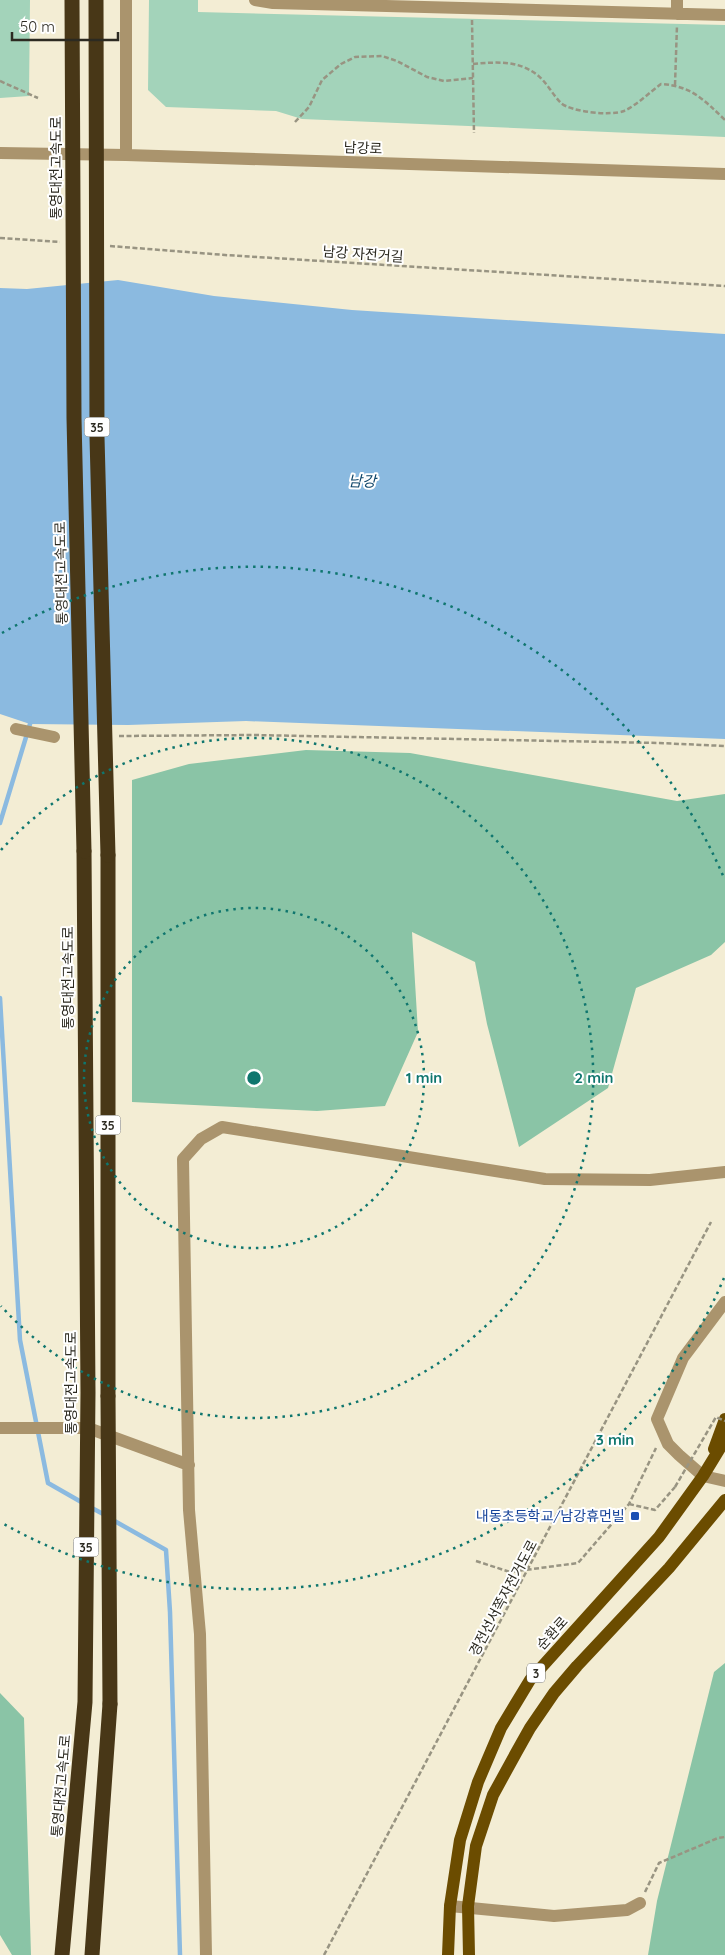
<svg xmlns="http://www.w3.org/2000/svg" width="725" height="1955" viewBox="0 0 725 1955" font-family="Quicksand,'Noto Sans KR',sans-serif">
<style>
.green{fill:#a3d3ba}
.forest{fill:#8ac4a6}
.water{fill:#8bbae0}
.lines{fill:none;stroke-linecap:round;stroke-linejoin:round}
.stream{stroke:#8bbae0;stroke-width:4.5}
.path{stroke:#989482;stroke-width:2.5;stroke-dasharray:5 2.5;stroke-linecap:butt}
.minor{stroke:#aa946d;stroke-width:12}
.major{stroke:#6b4c00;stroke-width:12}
.highway{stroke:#483717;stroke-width:15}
.path-bridge{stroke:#989482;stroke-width:2.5;stroke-dasharray:5 2.5;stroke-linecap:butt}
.highway-bridge{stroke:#483717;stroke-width:15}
.ring{fill:none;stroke:#0f766e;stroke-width:2.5;stroke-dasharray:2.5 5}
.transit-dot{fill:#1a4fb4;stroke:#fff;stroke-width:2}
.labels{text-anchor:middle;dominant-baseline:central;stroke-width:4;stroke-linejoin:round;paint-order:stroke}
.shield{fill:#fff;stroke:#6b6a64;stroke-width:1}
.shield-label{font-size:12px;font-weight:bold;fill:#2c2a21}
.street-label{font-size:14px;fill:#2c2a21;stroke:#fff}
.transit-label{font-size:14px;fill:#164399;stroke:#fff;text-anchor:end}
.water-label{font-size:15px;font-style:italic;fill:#0f466a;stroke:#fff}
.centre{fill:#0f766e;stroke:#fff;stroke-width:2.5}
.ring-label{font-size:15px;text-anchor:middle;font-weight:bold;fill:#0f766e;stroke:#fff;stroke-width:4;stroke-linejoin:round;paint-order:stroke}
</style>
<rect width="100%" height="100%" fill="#f3edd4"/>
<path class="green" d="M0 0H30L29 96 0 98Z
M149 0H198V12L725 25V137L302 119 276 111 166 107 148 90Z"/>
<path class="forest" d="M306 750 410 753 677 801 725 794V942L711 955 636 988 608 1088 519 1147 487 1024 475 962 412 932 418 1032 385 1106 317 1111 132 1102V780L189 764Z
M725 1663V1955H648L657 1901 714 1672Z
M0 1693 24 1718 31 1955H12L0 1935Z"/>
<path class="water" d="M118 280 214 296 352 310 725 334V739L246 721 128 725 30 724 0 714V288L27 289Z"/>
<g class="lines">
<path class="stream" d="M0 823 30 724
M0 998 20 1340 48 1483 83 1503
M90 1507 105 1515
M111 1519 166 1550 170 1612 180 1955"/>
<path class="path" d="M472 20 474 133
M473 64C495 62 517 60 536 74 546 81 552 94 561 103 571 112 611 116 624 111 637 105 650 92 661 84 692 86 704 100 725 120
M0 81 38 98
M675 85 677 25
M295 122 309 107 322 80 341 64 355 57 382 56 397 61 427 77 444 81 473 78
M0 238 60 242
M110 246 225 255 725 286
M119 736 254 735 659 743 725 746
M629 1504 655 1510 675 1487
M476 1561 510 1572 578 1563 629 1504 656 1448
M645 1892 659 1863 718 1838 725 1837
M324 1955 711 1222"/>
<path class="minor" d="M255 0 273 3 725 15
M677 0V14
M0 153 126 155 725 174
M126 155V0
M16 729 54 737
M725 1302 683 1358 657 1419 668 1444 679 1455 703 1476 725 1481
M0 1428H88L189 1465
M450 1906 554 1916 627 1910 640 1903
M206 1955 200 1634 189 1510 183 1159 201 1139 222 1127 545 1179 650 1180 725 1172"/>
<path class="major" d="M714 1449 725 1419
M448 1955 450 1906 460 1840 478 1782 501 1728 530 1680 659 1537 703 1476 725 1440
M469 1955 468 1906 476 1846 493 1795 516 1753 530 1728 554 1693 577 1666 669 1568 725 1500"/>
<path class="highway" d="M108 855V1396
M62 1955 85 1702 88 1392 84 851
M92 1955 110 1704"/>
<path class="path-bridge" d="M675 1487 716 1417 725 1421"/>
<path class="highway-bridge" d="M72 0 74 418 84 851
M96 0 97 437 108 855
M108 1396 110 1704"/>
</g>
<g class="ring">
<circle cx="254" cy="1078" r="170"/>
<path d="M1 850A340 340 0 1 1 1 1306"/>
<path d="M724 1278A511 511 0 0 1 2 1523M2 633A511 511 0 0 1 724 878"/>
</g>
<rect class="transit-dot" x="630" y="1511" width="10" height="10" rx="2.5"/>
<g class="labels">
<g class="shield">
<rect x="84.5" y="417.5" width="25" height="19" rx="4"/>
<rect x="95.5" y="1115.5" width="25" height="19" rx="4"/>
<rect x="73.5" y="1537.5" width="25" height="19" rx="4"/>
<rect x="527" y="1663.5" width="18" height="19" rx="4"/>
</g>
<g class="shield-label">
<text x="97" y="427">35</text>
<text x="108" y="1125">35</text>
<text x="86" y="1547">35</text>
<text x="536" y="1673">3</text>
</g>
<g class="street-label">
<text transform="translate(363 148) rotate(2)">남강로</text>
<text transform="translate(56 168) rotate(-90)">통영대전고속도로</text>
<text transform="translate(363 254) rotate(4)">남강 자전거길</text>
<text transform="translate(61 573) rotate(-91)">통영대전고속도로</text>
<text transform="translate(68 978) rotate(-90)">통영대전고속도로</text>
<text transform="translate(71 1383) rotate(-90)">통영대전고속도로</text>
<text transform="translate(503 1598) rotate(-62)">경전선서쪽자전거도로</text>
<text transform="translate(552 1633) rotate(-48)">순환로</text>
<text transform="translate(61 1786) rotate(-85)">통영대전고속도로</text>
</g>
<g class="transit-label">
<text x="625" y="1516">내동초등학교/남강휴먼빌</text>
</g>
<g class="water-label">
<text transform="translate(362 481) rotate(1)">남강</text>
</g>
</g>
<circle cx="254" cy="1078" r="8" class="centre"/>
<g class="ring-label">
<text x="424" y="1083">1 min</text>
<text x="594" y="1083">2 min</text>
<text x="615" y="1445">3 min</text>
</g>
<path d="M12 32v8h106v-8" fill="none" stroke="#2c2a21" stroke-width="2.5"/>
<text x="20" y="32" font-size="15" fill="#2c2a21" stroke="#ffffff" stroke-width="4" paint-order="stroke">50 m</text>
</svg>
